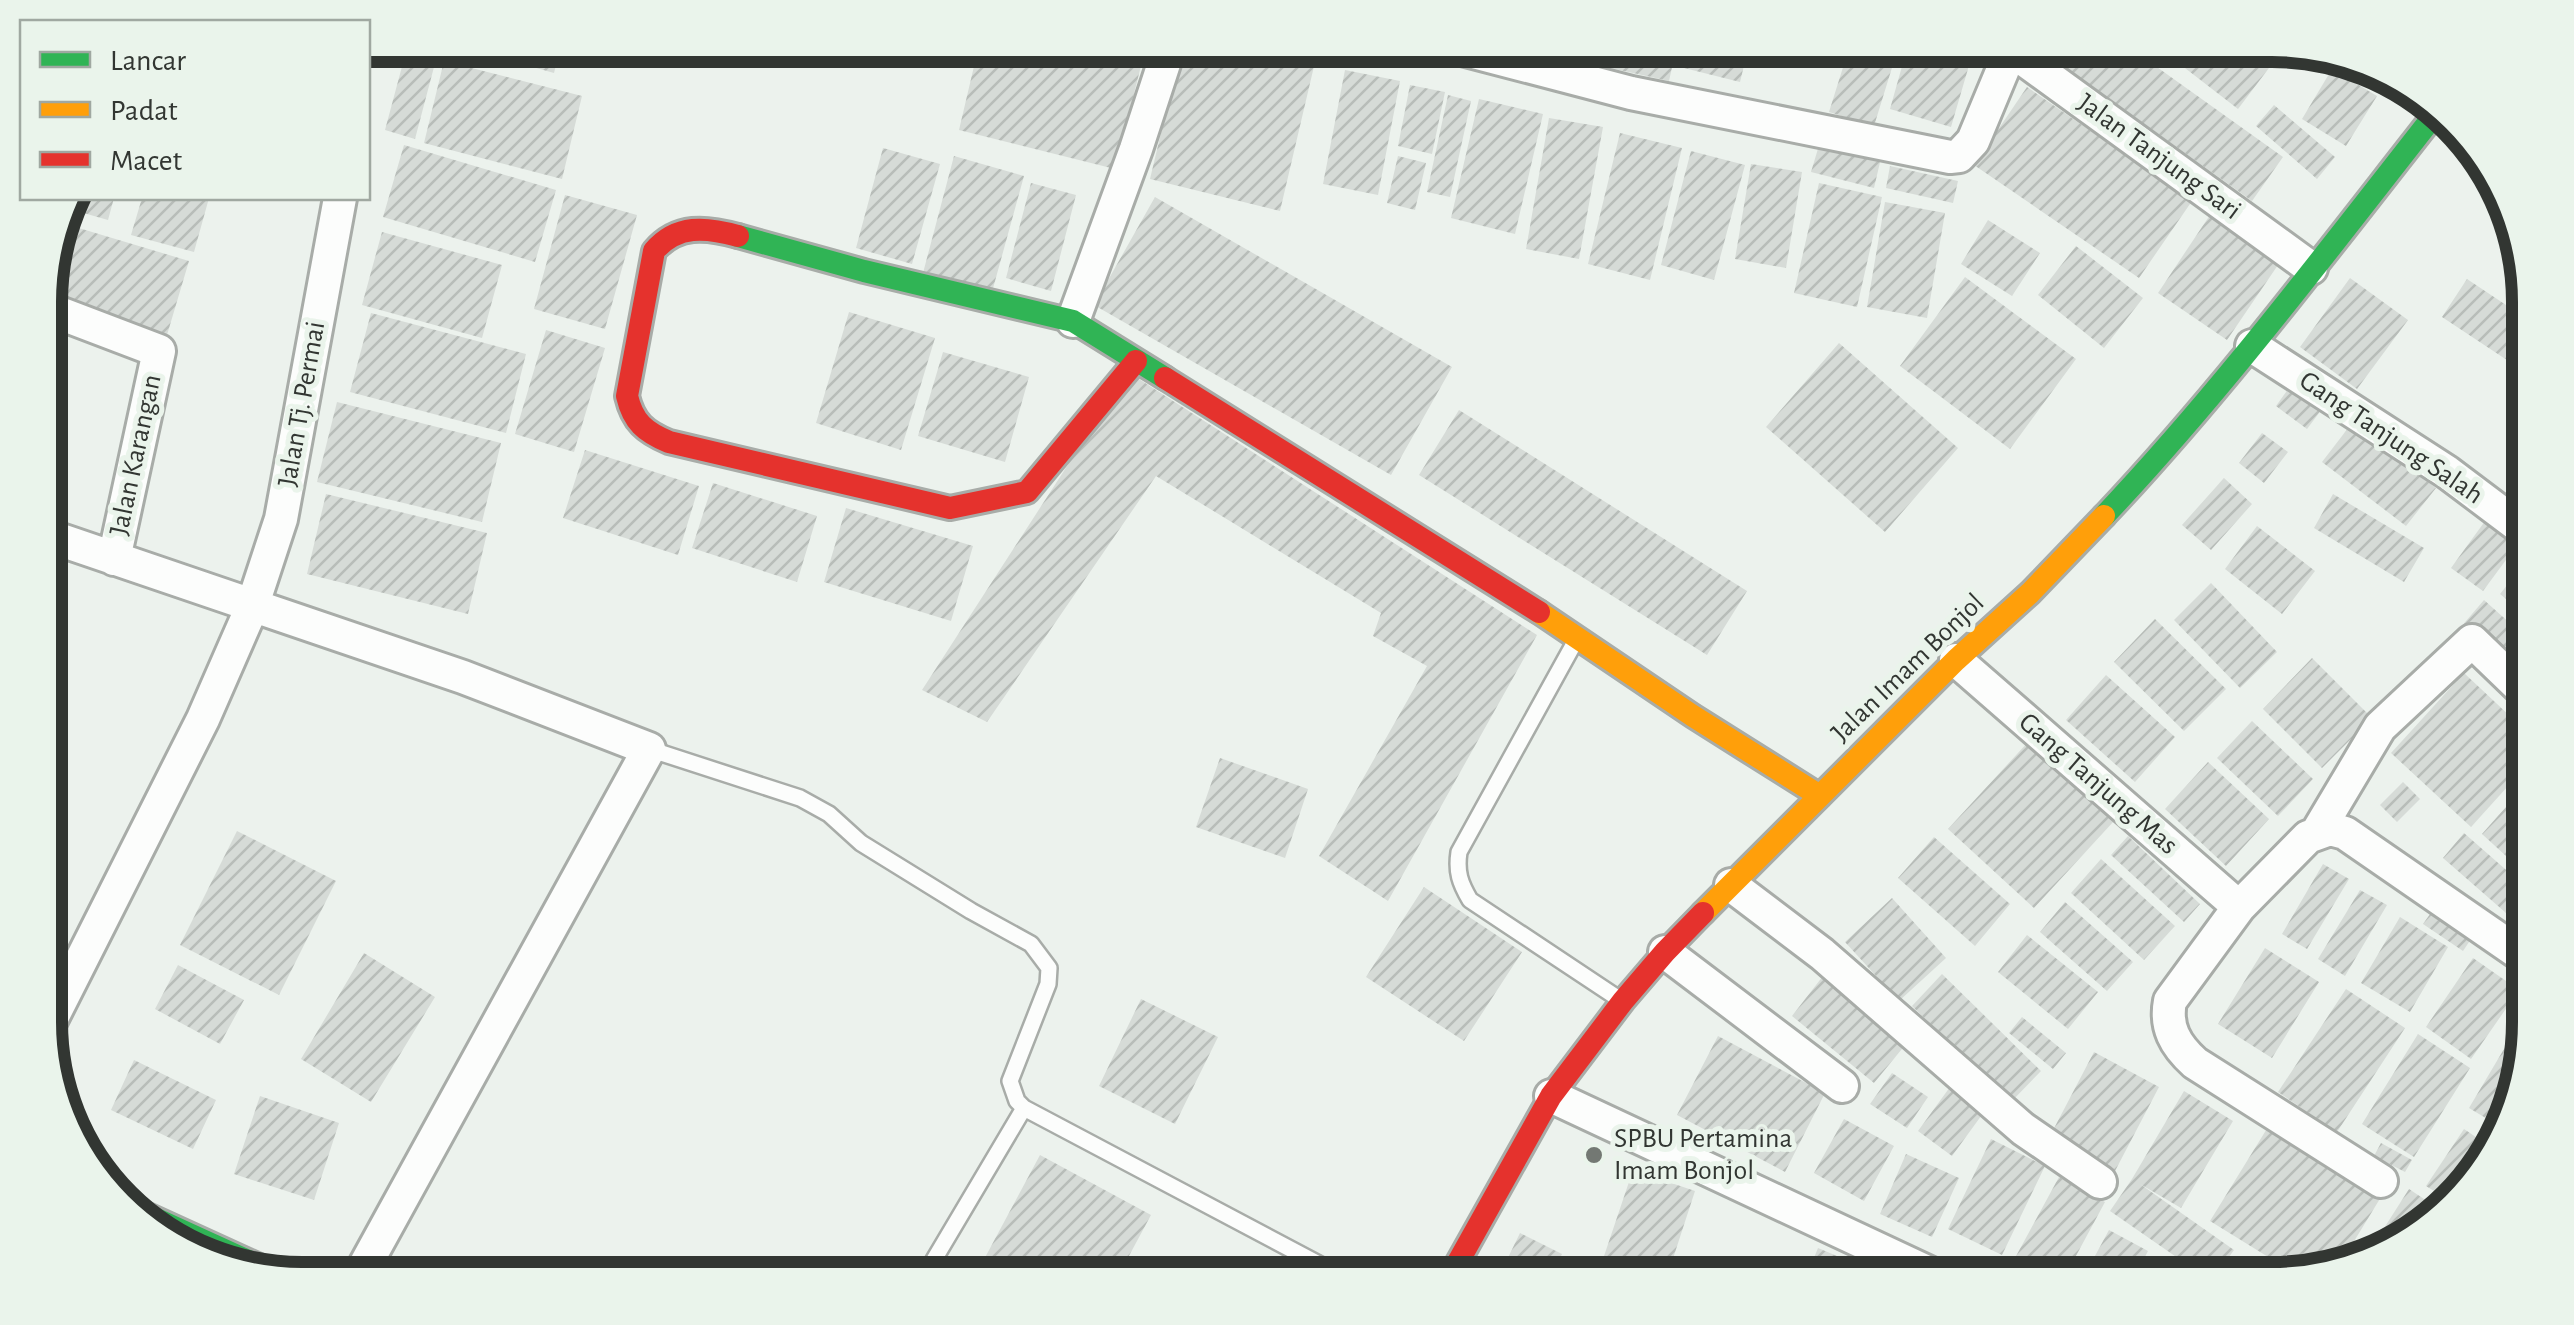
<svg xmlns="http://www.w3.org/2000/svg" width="2574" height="1325" viewBox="0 0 2574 1325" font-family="'Alegreya Sans',sans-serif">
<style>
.building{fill:url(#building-hatch)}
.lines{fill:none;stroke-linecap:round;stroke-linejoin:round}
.lane-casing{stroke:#a8aca8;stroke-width:20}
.street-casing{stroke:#a8aca8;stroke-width:38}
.fast-casing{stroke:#a8aca8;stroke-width:28}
.slow-casing{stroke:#a8aca8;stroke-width:28}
.jam-casing{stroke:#a8aca8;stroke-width:28}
.lane{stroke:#fcfdfc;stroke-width:15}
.street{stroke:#fcfdfc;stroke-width:32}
.fast{stroke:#30b455;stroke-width:22}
.slow{stroke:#ff9f0a;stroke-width:22}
.jam{stroke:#e5322d;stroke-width:22}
.poi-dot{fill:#737873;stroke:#eaf4eb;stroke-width:4}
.labels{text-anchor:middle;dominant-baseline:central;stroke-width:10;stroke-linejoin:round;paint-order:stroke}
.street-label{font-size:28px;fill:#323632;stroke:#eaf4eb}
.poi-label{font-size:28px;fill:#323632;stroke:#eaf4eb;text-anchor:start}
.rim{fill:none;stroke:#323632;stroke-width:12}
</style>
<defs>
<pattern id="building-hatch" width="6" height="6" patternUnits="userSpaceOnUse" patternTransform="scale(2.5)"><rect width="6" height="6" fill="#d6dbd7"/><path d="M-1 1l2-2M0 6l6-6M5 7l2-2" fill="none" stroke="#b8bdb9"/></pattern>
</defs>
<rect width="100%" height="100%" fill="#ecf2ed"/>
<path class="building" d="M432 45H486L481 61Z
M500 45H561L554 73 497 57Z
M979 45H1126L1145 50 1115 169 959 130Z
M1182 45H1319L1280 211 1150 179Z
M1612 45H1677L1669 81 1606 67Z
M1685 45H1749L1740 82 1680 67Z
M1850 45H1899L1874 126 1829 112Z
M1908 45H1975L1951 127 1890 109Z
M2049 45H2126L2283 157 2252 201 2044 52Z
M2182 45H2255L2275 60 2238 109 2172 58Z
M404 59 434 67 415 139 385 130Z
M444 61 582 96 562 179 424 143Z
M2332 69 2377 96 2346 146 2302 119Z
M1345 70 1400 81 1378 195 1323 184Z
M1410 85 1445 92 1432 154 1398 146Z
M2027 87 2192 201 2139 278 1974 165Z
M1448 95 1471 101 1450 197 1427 192Z
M1479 99 1543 114 1515 234 1451 218Z
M2274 105 2335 157 2317 179 2256 126Z
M1549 118 1603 127 1579 259 1526 249Z
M1620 133 1682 148 1650 280 1588 264Z
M1820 142 1881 158 1874 188 1811 172Z
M404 145 556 190 535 262 383 217Z
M883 148 940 164 912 264 856 248Z
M1691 151 1745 165 1714 280 1661 265Z
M954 156 1024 176 992 292 923 273Z
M1398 156 1426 163 1415 210 1387 203Z
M1751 164 1802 172 1786 268 1735 259Z
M1890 166 1958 181 1953 203 1886 188Z
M1031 183 1076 195 1051 291 1006 278Z
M1819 183 1882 197 1857 307 1794 293Z
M565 195 637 215 605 329 534 309Z
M1155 197 1452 367 1391 475 1094 305Z
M69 198H114L108 220 66 208Z
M142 198H209L194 252 131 235Z
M1885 202 1945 213 1927 318 1867 307Z
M2210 215 2280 262 2227 340 2158 293Z
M1988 220 2040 253 2012 296 1961 264Z
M62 223 189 261 167 335 46 298V285Z
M382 232 502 265 482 338 362 305Z
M2076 246 2143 298 2104 348 2038 295Z
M1965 277 2076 359 2010 449 1900 366Z
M2350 278 2408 320 2357 389 2300 347Z
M2467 279 2527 319V369L2525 372 2442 317Z
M849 312 935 338 901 450 816 423Z
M371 313 526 354 506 433 350 392Z
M546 330 605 348 574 452 515 434Z
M1839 343 1958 448 1885 532 1766 427Z
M943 352 1029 377 1005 462 918 436Z
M1128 372 1537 635 1388 901 1319 856 1427 666 1373 636 1381 613 1156 476 987 722 922 690Z
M2296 378 2328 401 2307 429 2276 406Z
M337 402 501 443 482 522 317 482Z
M1459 410 1747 591 1707 655 1419 475Z
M2352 423 2436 488 2406 526 2322 462Z
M2262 433 2288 452 2264 483 2239 463Z
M585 450 699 486 678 555 563 518Z
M2224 478 2252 504 2211 550 2182 525Z
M713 483 817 516 797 582 692 548Z
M326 494 487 533 468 614 307 574Z
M2333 494 2424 548 2404 582 2314 528Z
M846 508 973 546 951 621 824 582Z
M2488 517 2520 541 2483 591 2451 568Z
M2257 526 2315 571 2282 614 2225 569Z
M2528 559V617L2500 594Z
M2211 583 2277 652 2240 688 2174 620Z
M2484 600 2522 634 2499 661 2460 628Z
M2155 619 2226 689 2184 731 2114 662Z
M2312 658 2372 718 2322 768 2263 709Z
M2464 673 2528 733V764L2471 827 2391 753Z
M2106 675 2175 737 2135 782 2066 720Z
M2252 721 2313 779 2278 816 2217 758Z
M2029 741 2114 821 2034 908 1948 829Z
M1220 758 1308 789 1285 858 1196 827Z
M2208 762 2269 819 2226 866 2165 809Z
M2403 782 2420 799 2397 822 2380 805Z
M2528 782 2529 852V877L2482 834Z
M237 831 336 881 279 995 180 945Z
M2464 833 2529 890V933L2443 858Z
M2128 836 2200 904 2184 922 2111 855Z
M1934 837 2010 904 1975 946 1898 878Z
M2101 859 2175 926 2144 960 2071 893Z
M2323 864 2349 879 2307 949 2282 934Z
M1424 887 1522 952 1464 1041 1366 977Z
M2360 890 2387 905 2345 976 2318 959Z
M1892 898 1946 958 1899 1001 1845 942Z
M2065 902 2133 962 2107 991 2040 932Z
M2435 907 2475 933 2463 951 2423 924Z
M2400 917 2448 947 2410 1012 2361 983Z
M2027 935 2098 992 2068 1029 1998 972Z
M2265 948 2319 982 2272 1058 2218 1024Z
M364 953 435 997 371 1102 301 1059Z
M2473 958 2519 990 2471 1059 2426 1027Z
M178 965 244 1000 220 1044 155 1009Z
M1942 974 2041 1071 2011 1102 1912 1006Z
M1823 976 1906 1044 1874 1083 1792 1016Z
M2346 989 2405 1028 2337 1132 2278 1092Z
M1141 999 1218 1037 1175 1124 1099 1086Z
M2022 1017 2066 1053 2053 1069 2009 1033Z
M2520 1022 2528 1026 2504 1129 2469 1108Z
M2418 1034 2470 1068 2414 1157 2362 1124Z
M1718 1036 1825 1093 1785 1172 1677 1115Z
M2094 1052 2159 1087 2115 1171 2050 1136Z
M134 1060 216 1100 193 1149 111 1110Z
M1892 1073 1928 1097 1907 1128 1870 1104Z
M1950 1087 1984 1112 1952 1156 1918 1131Z
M2184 1091 2233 1121 2181 1208 2140 1184 2234 1250 2213 1279H2208L2110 1211 2132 1179Z
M260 1096 339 1123 314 1200 234 1174Z
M1844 1119 1894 1146 1864 1201 1814 1173Z
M2268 1127 2381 1197 2342 1261 2299 1276 2210 1221Z
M2464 1129 2492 1148 2447 1199 2426 1186Z
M1991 1139 2045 1166 2002 1255 1948 1229Z
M2381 1143 2412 1160 2405 1172 2374 1156Z
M1906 1154 1959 1178 1932 1237 1880 1214Z
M1040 1155 1151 1215 1116 1280H973Z
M1633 1170 1695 1191 1666 1280H1656L1602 1262Z
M2059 1177 2105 1202 2063 1280H2055L2015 1258Z
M2409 1189 2439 1209 2414 1237 2392 1244 2379 1236Z
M2109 1230 2148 1251 2133 1280H2082Z
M1520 1233 1562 1254 1549 1280H1521L1502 1270Z
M1818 1248 1894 1280H1805Z
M1576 1263 1612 1280H1569Z
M2161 1263 2188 1280H2151Z"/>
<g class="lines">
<defs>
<path id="lane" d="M1576 640 1459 852C1456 872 1460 883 1470 900L1619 999
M649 749 800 798 829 814 861 843 971 911 1031 944 1049 968 1048 984 1010 1081 1017 1101 1024 1108 1349 1280
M922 1280 1024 1108"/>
<path id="street" d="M1447 45 1631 93 1950 157 1959 156 1973 141 2011 50
M2013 45 2011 50 2311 268
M368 47V45
M46 308 159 351 114 559
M1073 321 1136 149 1170 45
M2252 346 2447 472 2528 533
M46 535 463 677 649 749 357 1280
M1956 660 2239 907
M2318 831 2380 727 2472 641 2528 695
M1731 885 1822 954 2023 1129 2100 1182
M1665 952 1842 1086
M47 1028 203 719 252 607 281 519 340 198
M1551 1096 1944 1280
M2381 1181 2195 1063C2175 1045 2165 1027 2170 1001L2239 907 2308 837 2330 829 2345 833 2529 960"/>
<path id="fast" d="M738 236 864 271 1073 321 1165 378
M2104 516C2223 390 2328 250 2435 114
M143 1213 279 1275"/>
<path id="slow" d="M1539 612 1693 716 1820 796
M1703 913 1956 660 2030 593 2104 516"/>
<path id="jam" d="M738 236C706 227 677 224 654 251L627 396C633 422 645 432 669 442L950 508 1027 492 1136 361
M1165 378 1539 612
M1448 1280 1551 1096 1623 1001 1665 952 1703 913"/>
</defs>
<use href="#lane" class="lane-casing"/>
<use href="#street" class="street-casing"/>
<use href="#fast" class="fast-casing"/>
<use href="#slow" class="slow-casing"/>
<use href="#jam" class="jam-casing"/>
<use href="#lane" class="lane"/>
<use href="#street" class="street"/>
<use href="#fast" class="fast"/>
<use href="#slow" class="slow"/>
<use href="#jam" class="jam"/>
</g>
<circle class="poi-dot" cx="1594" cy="1155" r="10"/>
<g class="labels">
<g class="street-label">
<text transform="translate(2159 157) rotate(36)">Jalan Tanjung Sari</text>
<text transform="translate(302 404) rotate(-80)">Jalan Tj. Permai</text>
<text transform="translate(2391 438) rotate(34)">Gang Tanjung Salah</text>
<text transform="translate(136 455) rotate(-78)">Jalan Karangan</text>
<text transform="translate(1908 668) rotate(-44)">Jalan Imam Bonjol</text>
<text transform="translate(2098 784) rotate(41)">Gang Tanjung Mas</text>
</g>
<g class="poi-label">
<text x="1614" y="1139">SPBU Pertamina<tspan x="1614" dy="32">Imam Bonjol</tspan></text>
</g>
</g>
<path d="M0 0H2574V1325H0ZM302 62H2272A240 240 0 0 1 2512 302V1022A240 240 0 0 1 2272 1262H302A240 240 0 0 1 62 1022V302A240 240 0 0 1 302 62Z" fill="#eaf4eb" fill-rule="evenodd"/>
<path class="rim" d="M302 62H2272A240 240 0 0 1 2512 302V1022A240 240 0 0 1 2272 1262H302A240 240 0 0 1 62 1022V302A240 240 0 0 1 302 62Z"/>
<rect x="20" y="20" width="350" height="180" fill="#eaf4eb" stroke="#a0a8a1" stroke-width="2.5"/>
<rect x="40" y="52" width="50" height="15" fill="#30b455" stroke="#a0a8a1" stroke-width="2.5"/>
<text x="110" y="70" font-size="30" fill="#323632">Lancar</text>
<rect x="40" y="102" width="50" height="15" fill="#ff9f0a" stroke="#a0a8a1" stroke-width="2.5"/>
<text x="110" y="120" font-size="30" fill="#323632">Padat</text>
<rect x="40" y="152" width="50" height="15" fill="#e5322d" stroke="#a0a8a1" stroke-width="2.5"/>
<text x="110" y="170" font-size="30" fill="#323632">Macet</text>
</svg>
